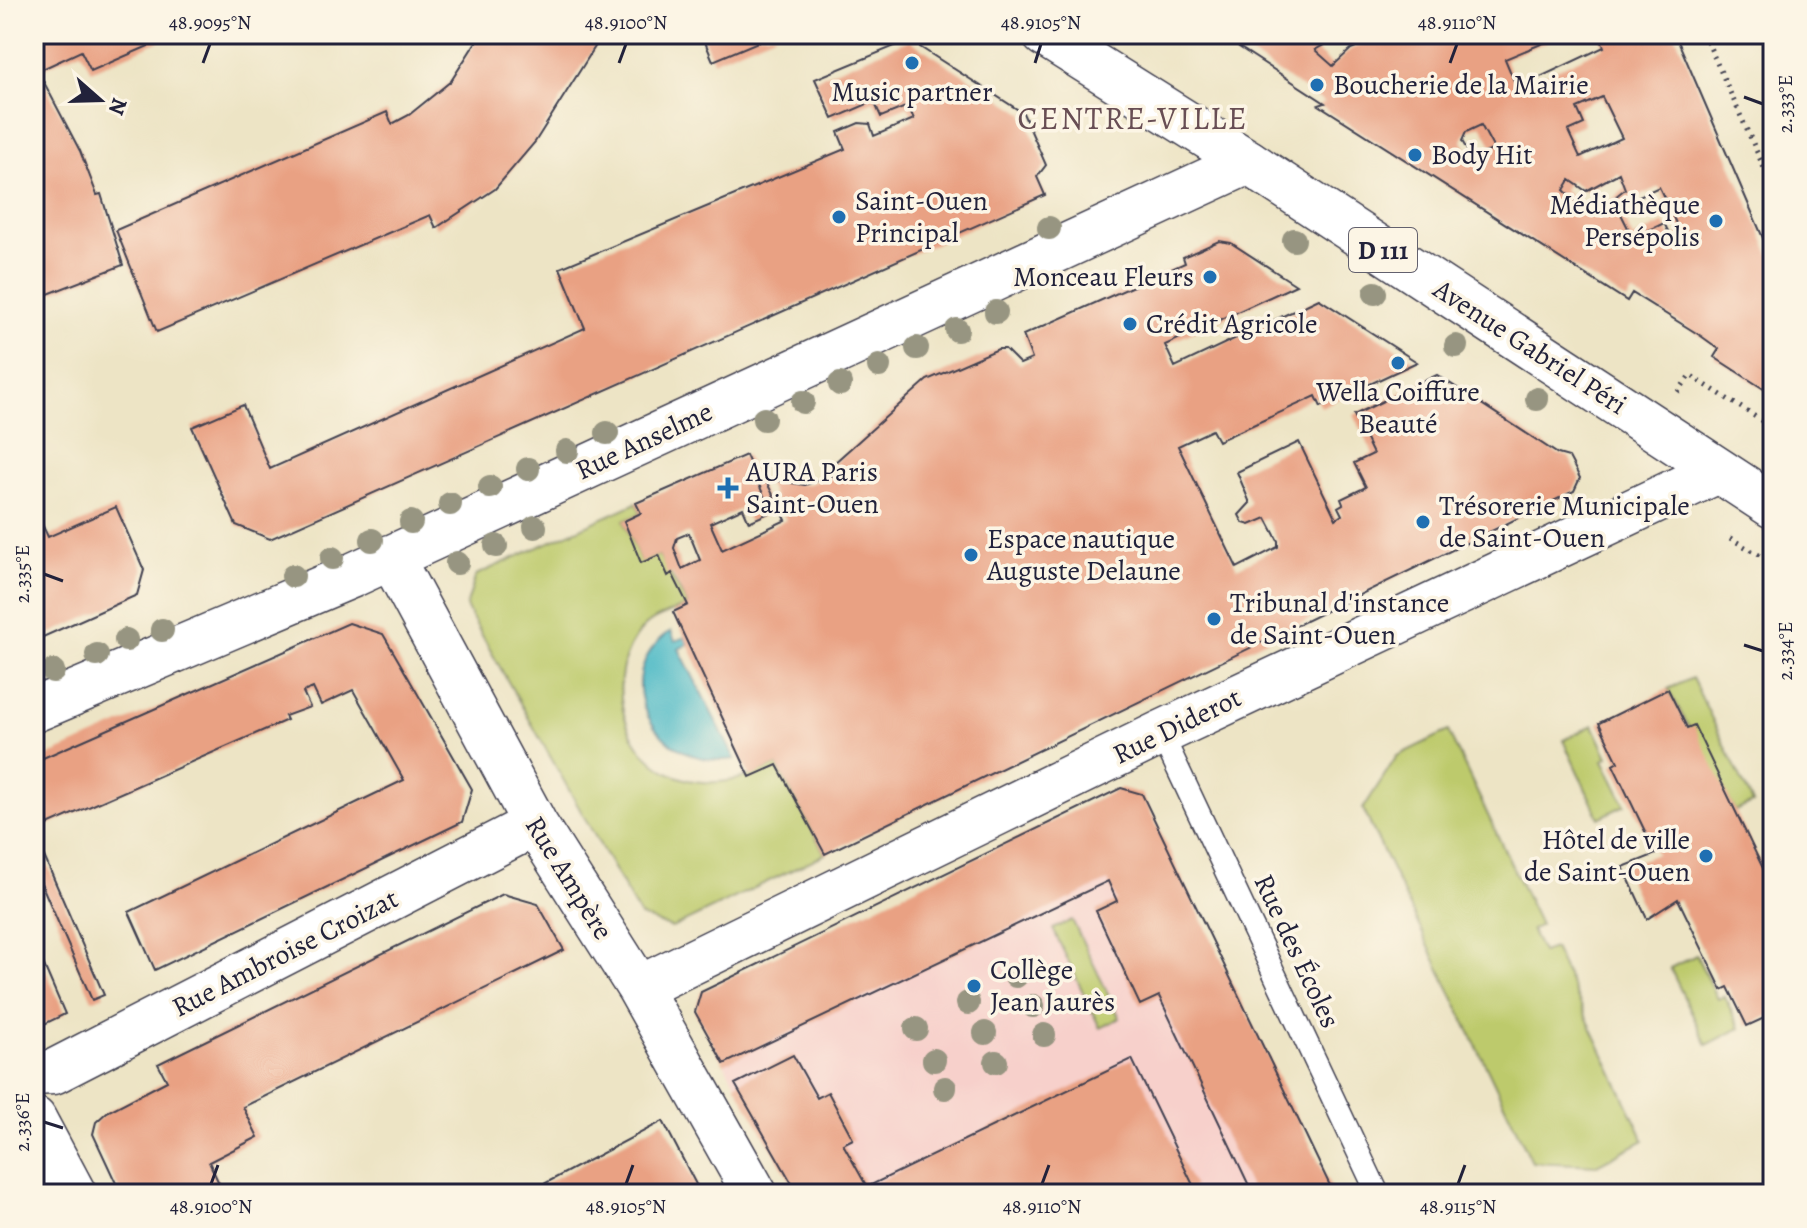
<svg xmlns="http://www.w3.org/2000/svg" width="1807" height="1228" viewBox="0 0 1807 1228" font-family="Alegreya,serif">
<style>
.built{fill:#f7d0cb}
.green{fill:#bdca6c;stroke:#707654;stroke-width:2}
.water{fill:#4cb9c6;stroke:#376e80;stroke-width:2}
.building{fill:#e9a183;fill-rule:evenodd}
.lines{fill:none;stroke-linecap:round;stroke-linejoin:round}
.lane-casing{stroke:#403f50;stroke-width:25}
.street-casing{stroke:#403f50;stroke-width:47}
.primary-casing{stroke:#403f50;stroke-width:47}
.path{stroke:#403f50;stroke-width:5;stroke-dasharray:2 6;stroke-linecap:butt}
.lane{stroke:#fff;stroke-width:22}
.street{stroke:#fff;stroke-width:44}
.primary{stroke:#fff;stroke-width:44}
.tree{fill:#979581}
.ticks{fill:none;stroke:#22223b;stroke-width:3}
.poi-dot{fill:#1f6fb2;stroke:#fcf5e5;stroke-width:3}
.labels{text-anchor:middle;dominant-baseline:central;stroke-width:7;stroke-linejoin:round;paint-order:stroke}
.shield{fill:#fcf5e5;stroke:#63616e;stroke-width:2}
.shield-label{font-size:26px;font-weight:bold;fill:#22223b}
.poi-label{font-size:28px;fill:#22223b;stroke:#fcf5e5;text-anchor:start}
.street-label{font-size:28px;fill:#22223b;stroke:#fcf5e5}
.quarter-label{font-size:32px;letter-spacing:2px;fill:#684e54;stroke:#fcf5e5}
.neatline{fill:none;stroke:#22223b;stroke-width:3}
.ticks-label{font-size:20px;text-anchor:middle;fill:#22223b}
</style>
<rect width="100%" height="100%" fill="#fcf5e5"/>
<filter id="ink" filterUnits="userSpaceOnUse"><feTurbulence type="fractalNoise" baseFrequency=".0125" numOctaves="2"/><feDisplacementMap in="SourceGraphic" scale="16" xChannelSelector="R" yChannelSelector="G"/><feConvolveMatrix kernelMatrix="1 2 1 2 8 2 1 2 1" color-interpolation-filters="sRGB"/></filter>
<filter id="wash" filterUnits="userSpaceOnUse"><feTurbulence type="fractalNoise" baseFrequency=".006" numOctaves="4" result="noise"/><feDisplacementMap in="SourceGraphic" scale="32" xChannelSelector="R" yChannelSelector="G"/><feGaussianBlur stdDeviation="1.8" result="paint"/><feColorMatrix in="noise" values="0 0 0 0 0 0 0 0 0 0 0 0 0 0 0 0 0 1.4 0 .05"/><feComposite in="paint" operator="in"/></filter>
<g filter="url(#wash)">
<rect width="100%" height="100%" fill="#ede4c5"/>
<path class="built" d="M1121 788 1142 794 1334 1194H798L695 1012 702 992Z"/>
<path class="green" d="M636 503 641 513 624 521 641 562 659 555 688 605C674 612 655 616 644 627 598 676 623 764 688 780 721 787 748 778 777 765L825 854 672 928 640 916 466 607 476 575Z
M1692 678 1753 803 1735 811 1668 689Z
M1593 725 1608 757 1603 760 1625 805 1599 818 1563 740Z
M1448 731 1540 925 1531 930 1542 952 1554 948 1644 1140 1597 1165 1532 1162 1363 809 1397 756Z
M1072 920 1120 1018 1100 1028 1053 929Z
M1696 955 1718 999 1724 996 1740 1028 1707 1045 1670 968Z"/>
<path class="water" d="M671 631 675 641 685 637 688 644 679 649 735 759C657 771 603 677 671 631Z"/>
<g id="blocks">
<path class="building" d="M34 34H176L91 71 81 51 38 71 80 151 97 195 101 194 123 265 43 296 34 280Z
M481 34H603L535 142 495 189 436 228 430 215 157 332 116 230 387 112 392 124 409 115 451 81Z
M705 34H777L713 61 702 35Z
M1219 34H1343L1315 50 1333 66 1351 49 1389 34H1565L1505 59 1517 88 1604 47 1599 34H1675L1773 261V395L1714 357 1719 349 1701 336 1632 293 1627 301 1319 105 1325 103ZM1602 97 1622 138 1580 157 1568 131 1584 124 1577 108ZM1481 125 1494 149 1472 159 1462 141 1466 132ZM1619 173 1625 189 1604 206 1600 197 1580 206 1564 190 1570 180 1586 191ZM1659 187 1681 234 1672 239 1664 223 1633 238 1617 206Z
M909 40 1023 113 1046 165 1037 177 1045 195 270 539 236 525 192 427 243 405 270 469 585 328 560 268 845 149 838 132 859 123 870 124 874 136 914 119 908 106 881 117 874 101 833 119 815 79Z
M1219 241 1231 243 1296 285 1165 345 1175 367 1319 299 1417 362 1321 407 1316 396 1218 441 1212 430 1178 446 1237 568 1278 547V541L1266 518 1250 525 1243 523 1239 515 1250 503 1237 472 1299 442 1336 519 1342 515 1338 507 1343 504 1341 499 1366 487 1354 463 1373 454 1354 415 1437 375 1558 454 1569 457 1580 478 1574 491 825 854 777 765 750 777 673 612 688 605 672 573 668 576 659 555 641 563 624 521 641 513 636 503 746 455 771 512 749 522 743 508 710 523 722 550 786 520 767 483 773 480 805 485 838 474 833 464 927 380 998 349H1005L1020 364 1032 359 1023 335 1185 263 1183 257ZM689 533 700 560 682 569 674 548 677 538Z
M34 507 48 537 116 507 144 570 137 595 34 641Z
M349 623 383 634 408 677 472 789 462 822 155 970 129 912 404 780 353 690 321 705 313 688 303 692 310 707 285 716 287 720 34 831V762Z
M1668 689 1687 728 1694 725 1773 889V1014L1747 1026 1728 987 1722 990 1678 899 1647 919 1623 867 1656 854 1613 765 1618 762 1599 723Z
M1121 788 1142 794 1334 1194H1253L1159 996 1140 1005 1096 911 1117 901 1108 881 724 1064 695 1012 701 992Z
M34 833 104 995 92 1000 34 867Z
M503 894 538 904 564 950 243 1107 258 1137 209 1162 224 1194H121L93 1134 96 1122 107 1112 167 1081 158 1064Z
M34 942 65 1014 34 1029Z
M793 1055 817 1098 828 1092 853 1139 843 1144 867 1187 1132 1059 1194 1187 1180 1194H798L735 1084Z
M663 1121 701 1194H525Z"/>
</g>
</g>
<g filter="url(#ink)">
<use href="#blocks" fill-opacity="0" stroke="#403f50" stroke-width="2"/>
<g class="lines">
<defs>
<path id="lane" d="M1161 733 1378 1194"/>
<path id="street" d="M391 557 535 824 639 988 755 1194
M34 710 353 575 1248 162
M639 988 1161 733 1718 471
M34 1073 53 1072 535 824
M34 1119 74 1194"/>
<path id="primary" d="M1044 34 1248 162 1773 506"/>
</defs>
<use href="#lane" class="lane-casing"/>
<use href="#street" class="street-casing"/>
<use href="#primary" class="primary-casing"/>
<path class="path" d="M1704 34 1773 188
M1678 392 1690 375 1773 428
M1730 538 1773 563"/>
<use href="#lane" class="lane"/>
<use href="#street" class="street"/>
<use href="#primary" class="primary"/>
</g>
<g class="tree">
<circle cx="1049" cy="228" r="12"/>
<circle cx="1294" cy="240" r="12"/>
<circle cx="1375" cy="293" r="12"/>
<circle cx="996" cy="312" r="12"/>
<circle cx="957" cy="330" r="12"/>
<circle cx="1456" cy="346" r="12"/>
<circle cx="917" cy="348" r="12"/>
<circle cx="879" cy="366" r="12"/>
<circle cx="840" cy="384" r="12"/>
<circle cx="1537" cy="399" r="12"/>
<circle cx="803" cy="402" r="12"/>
<circle cx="764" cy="419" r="12"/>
<circle cx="607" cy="433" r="12"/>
<circle cx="567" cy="451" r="12"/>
<circle cx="528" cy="469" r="12"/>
<circle cx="490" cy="487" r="12"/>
<circle cx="450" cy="504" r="12"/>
<circle cx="411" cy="522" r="12"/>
<circle cx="535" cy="527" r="12"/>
<circle cx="372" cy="540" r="12"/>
<circle cx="496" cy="546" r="12"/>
<circle cx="332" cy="558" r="12"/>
<circle cx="457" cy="563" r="12"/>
<circle cx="293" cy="576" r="12"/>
<circle cx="162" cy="630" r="12"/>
<circle cx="126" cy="640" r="12"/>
<circle cx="97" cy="655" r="12"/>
<circle cx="53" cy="671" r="12"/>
<circle cx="1016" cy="976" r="12"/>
<circle cx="968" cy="1003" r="12"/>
<circle cx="1033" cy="1006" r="12"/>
<circle cx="916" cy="1029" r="12"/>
<circle cx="985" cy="1033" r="12"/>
<circle cx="1044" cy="1035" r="12"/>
<circle cx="934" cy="1060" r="12"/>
<circle cx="996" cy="1062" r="12"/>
<circle cx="945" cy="1088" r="12"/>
</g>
</g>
<path class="ticks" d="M203 63 210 44M619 63 626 44M1035 63 1041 44M1450 63 1457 44M1744 97 1763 104M44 574 63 581M1744 645 1763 651M44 1122 63 1128M211 1184 218 1165M626 1184 633 1165M1042 1184 1049 1165M1458 1184 1465 1165"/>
<g class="poi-dot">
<circle cx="912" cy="63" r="8"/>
<circle cx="1317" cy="85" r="8"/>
<circle cx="1415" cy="155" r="8"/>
<circle cx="839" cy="217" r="8"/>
<circle cx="1716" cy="221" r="8"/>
<circle cx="1210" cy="277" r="8"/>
<circle cx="1130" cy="324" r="8"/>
<circle cx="1398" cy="363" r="8"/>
<path d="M724 476h8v8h8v8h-8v8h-8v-8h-8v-8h8z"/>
<circle cx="1423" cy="522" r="8"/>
<circle cx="971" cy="555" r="8"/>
<circle cx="1214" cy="619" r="8"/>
<circle cx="1706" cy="856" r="8"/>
<circle cx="974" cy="986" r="8"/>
</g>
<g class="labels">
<rect class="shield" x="1349" y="228" width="68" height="44" rx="6"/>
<g class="shield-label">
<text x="1383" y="250">D 111</text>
</g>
<g class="poi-label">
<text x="1333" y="85">Boucherie de la Mairie</text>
<text x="912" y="92" text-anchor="middle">Music partner</text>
<text x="1431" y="155">Body Hit</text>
<text x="855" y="201">Saint-Ouen<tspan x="855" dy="32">Principal</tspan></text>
<text x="1700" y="205" text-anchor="end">Médiathèque<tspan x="1700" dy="32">Persépolis</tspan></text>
<text x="1194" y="277" text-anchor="end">Monceau Fleurs</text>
<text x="1146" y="324">Crédit Agricole</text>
<text x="1398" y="392" text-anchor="middle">Wella Coiffure<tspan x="1398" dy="32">Beauté</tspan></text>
<text x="746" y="472">AURA Paris<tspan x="746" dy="32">Saint-Ouen</tspan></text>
<text x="1439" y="506">Trésorerie Municipale<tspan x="1439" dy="32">de Saint-Ouen</tspan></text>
<text x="987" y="539">Espace nautique<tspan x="987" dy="32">Auguste Delaune</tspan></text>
<text x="1230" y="603">Tribunal d'instance<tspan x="1230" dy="32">de Saint-Ouen</tspan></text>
<text x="1690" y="840" text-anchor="end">Hôtel de ville<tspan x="1690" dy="32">de Saint-Ouen</tspan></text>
<text x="990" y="970">Collège<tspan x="990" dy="32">Jean Jaurès</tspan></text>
</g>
<g class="street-label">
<text transform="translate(1530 347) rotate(33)">Avenue Gabriel Péri</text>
<text transform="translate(644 441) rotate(-25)">Rue Anselme</text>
<text transform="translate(1177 726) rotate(-26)">Rue Diderot</text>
<text transform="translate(569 878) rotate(58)">Rue Ampère</text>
<text transform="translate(1297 951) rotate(65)">Rue des Écoles</text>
<text transform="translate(285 953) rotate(-27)">Rue Ambroise Croizat</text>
</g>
<g class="quarter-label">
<text x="1133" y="118">CENTRE-VILLE</text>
</g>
</g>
<rect width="1807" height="1228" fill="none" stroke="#fcf5e5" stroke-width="88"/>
<g transform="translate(100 100) rotate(110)" stroke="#fcf5e5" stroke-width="6" paint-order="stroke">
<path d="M0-6L14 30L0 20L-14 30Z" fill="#22223b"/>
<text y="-12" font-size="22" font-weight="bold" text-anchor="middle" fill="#22223b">N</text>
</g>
<rect x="44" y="44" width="1719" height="1140" class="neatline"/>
<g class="ticks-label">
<text x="210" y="29">48.9095°N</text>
<text x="626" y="29">48.9100°N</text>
<text x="1041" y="29">48.9105°N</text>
<text x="1457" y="29">48.9110°N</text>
<text transform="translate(1785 104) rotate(-90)" y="7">2.333°E</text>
<text transform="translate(22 574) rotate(-90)" y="7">2.335°E</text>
<text transform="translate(1785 651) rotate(-90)" y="7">2.334°E</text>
<text transform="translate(22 1122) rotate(-90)" y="7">2.336°E</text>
<text x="211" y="1213">48.9100°N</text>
<text x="626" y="1213">48.9105°N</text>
<text x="1042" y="1213">48.9110°N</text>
<text x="1458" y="1213">48.9115°N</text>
</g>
</svg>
